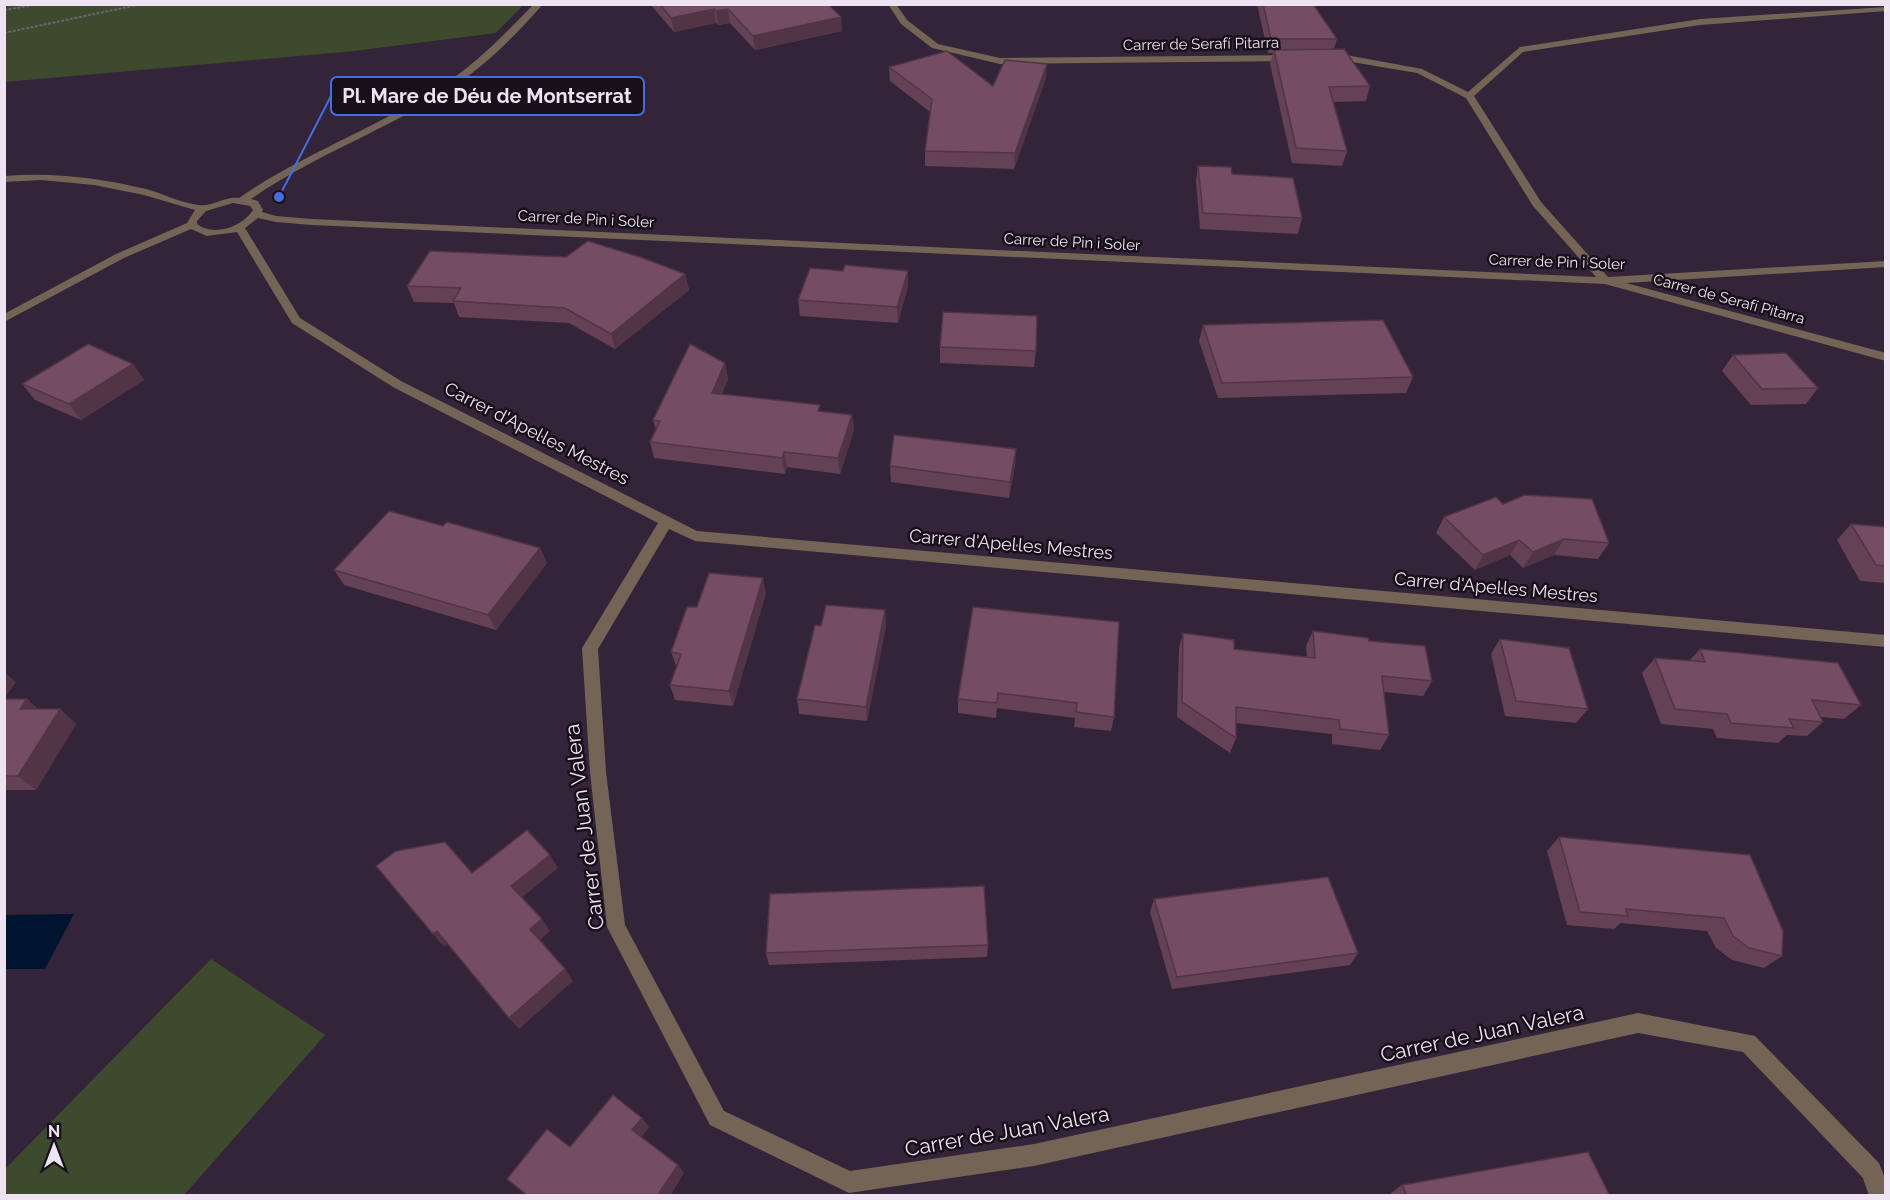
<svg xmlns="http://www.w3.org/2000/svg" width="1890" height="1200" viewBox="0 0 1890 1200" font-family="Raleway,sans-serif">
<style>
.green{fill:#3e4a2e}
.water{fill:#00132f}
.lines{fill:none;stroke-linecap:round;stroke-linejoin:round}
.path{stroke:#6e6174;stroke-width:2;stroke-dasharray:3 1.5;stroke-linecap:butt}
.minor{fill:#736456;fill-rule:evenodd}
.wall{fill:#644155}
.shaded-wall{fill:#513545}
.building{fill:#744c63;stroke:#513545;stroke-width:1.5}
.labels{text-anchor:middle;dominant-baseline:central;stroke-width:5;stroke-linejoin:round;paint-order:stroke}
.far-street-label{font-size:15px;fill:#ede3f1;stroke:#17101a}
.street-label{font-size:18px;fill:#ede3f1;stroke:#17101a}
.near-street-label{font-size:21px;fill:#ede3f1;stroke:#17101a}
.leader{fill:none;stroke:#476cdd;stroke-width:2}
.callout-dot{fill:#476cdd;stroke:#17101a;stroke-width:2}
.callout{fill:#17101a;stroke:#476cdd;stroke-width:2}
.callout-label{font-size:20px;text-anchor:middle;font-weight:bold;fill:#ede3f1}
</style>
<rect width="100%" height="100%" fill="#33243a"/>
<path class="green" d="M5 4H523V5L496 33 354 51 5 82Z
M211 959 325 1035 184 1195H5V1169Z"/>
<path class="water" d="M74 914 45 969H5V915Z"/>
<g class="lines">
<path class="path" d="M4 10 39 4
M4 33 142 4"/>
<path class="minor" d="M534 4H543C516 35 485 66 451 88 387 130 314 155 251 199L258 201 263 210 262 212 276 216 312 219 1596 277 1533 206 1466 98 1417 73 1346 61 1328 60V56L1346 55 1422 69 1468 92 1520 47 1700 19 1886 7V11L1700 25 1523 52 1474 96 1541 202 1608 277 1886 261V267L1626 283 1886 353V361L1605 284 312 225 276 222 258 218 245 228 300 318 401 381 697 531 1886 635V647L695 541 669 529 598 649 606 772 625 925 724 1111 850 1171 1034 1144 1638 1013 1755 1036 1879 1163 1886 1181V1196H1869L1863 1178 1743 1052 1638 1033 1034 1166 849 1193 710 1125 607 927 590 772 582 648 658 523 393 387 292 323 237 232 207 236 191 229 124 258 4 322V314L116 254 187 223 195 210 144 195 94 185 41 180 4 182V176C53 172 99 178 146 189 164 194 181 203 199 205 213 207 225 196 239 198 304 153 379 127 445 84 478 62 506 33 534 4ZM233 203 250 206 253 210C242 227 214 237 197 224V221L206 211Z
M888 4H896L907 20 938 44 1000 58 1292 55 1296 58 1292 61 1000 64 932 48 901 24Z"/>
</g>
<path class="wall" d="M650 4H828L842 31 755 50 730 23 718 25 716 23 674 32Z
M1257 4H1313L1337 39 1334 49 1370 86 1366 101 1333 102 1347 151 1342 166 1292 163 1270 64 1273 53H1268Z
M889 67 993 86 1046 78 1014 169 925 166V151L930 112 890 81Z
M1198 166 1232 174 1302 218 1298 234 1200 229 1196 181Z
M843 271 908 286 898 323 800 316 798 300Z
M685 274 689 290 615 349 569 323 459 317 454 303 414 302 407 286Z
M1203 325 1413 377 1406 393 1218 398 1199 341Z
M940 347 1036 351 1034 367 940 363Z
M1733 355 1818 388 1806 404 1751 405 1722 371Z
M725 363 728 379 722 394 820 411 852 415 854 430 840 474 787 467 785 474 654 458 650 442 656 430 653 420Z
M133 364 144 380 81 420 35 400 22 384Z
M1016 449 1015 465 1009 498 891 482 890 466Z
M1503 504 1609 543 1598 559 1554 555 1523 568 1510 555 1475 570 1436 533 1444 517Z
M1851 524 1886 527V583L1860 581 1837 540Z
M443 526 540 548 547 563 496 630 344 585 334 570Z
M766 593 733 706 675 700 670 685 677 668 671 652 697 607Z
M973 607 1114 717 1111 731 1074 727 1075 718 997 708 996 718 958 713V699Z
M885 610 886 626 867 721 799 714 797 699 821 626Z
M1313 631 1369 641 1432 681 1423 696 1384 692 1389 735 1380 750 1332 744V734L1236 723V738L1230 753 1177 717 1179 648 1183 633 1234 649 1307 657 1306 646Z
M1500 639 1588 709 1576 723 1505 716 1491 654Z
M1700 649 1861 705 1844 719 1821 717 1823 722 1807 736 1787 735 1778 743 1717 738 1713 729 1661 724 1642 673 1655 658 1689 661Z
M4 699H27L38 709H60L76 724 36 790H4Z
M1559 837 1750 855 1782 956 1764 968 1732 960 1716 948 1707 931 1621 923 1614 929 1567 925 1547 851Z
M1154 899 1358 953 1350 965 1172 989 1150 912Z
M988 945 987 957 769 965 766 953Z
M1402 1185 1610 1196H1392L1391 1193Z"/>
<path class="shaded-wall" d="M714 9 716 23 674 32 671 18Z
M728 9 730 23 718 25 716 11Z
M841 17 842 31 755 50 753 36Z
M1047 64 1046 78 1014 169 1015 153Z
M908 271V286L898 323 897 307Z
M685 274 689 290 615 349 611 334Z
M725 363 728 379 715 409 712 393Z
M133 364 144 380 81 420 69 404Z
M852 415 854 430 840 474 838 458Z
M1016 449 1015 465 1009 498 1010 482Z
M784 452 787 467 785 474 782 458Z
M1564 539 1554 555 1523 568 1533 552Z
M1519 540 1510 555 1475 570 1483 555Z
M540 548 547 563 496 630 488 615Z
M763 578 766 593 733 706 729 691Z
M885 610 886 626 867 721 866 707Z
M4 672 16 682 4 699Z
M27 699 43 714 20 709Z
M60 709 76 724 36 790 18 776Z
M550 855 558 868 520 899 511 886Z
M542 919 550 931 539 941 530 929Z
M437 931 448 943 444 947 433 934Z
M565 969 573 981 519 1029 509 1018Z
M642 1118 649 1127 640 1139 632 1130Z
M678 1165 684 1173 670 1196H661L659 1193Z"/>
<path class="building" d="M660 4H828L841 17 753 36 728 9 716 11 714 9 671 18Z
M1263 4H1313L1337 39H1271Z
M1344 49 1370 86 1329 87 1347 151 1296 148 1274 50Z
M947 51 993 86 1005 60 1047 64 1015 153 925 151 932 99 889 67Z
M1198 166 1231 167 1232 174 1293 178 1302 218 1203 213Z
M588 241 643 258 685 274 611 334 565 308 453 301 461 288 407 286 430 251 566 257Z
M845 265 908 271 897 307 798 300 810 268 843 271Z
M943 312 1037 316 1036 351 940 347Z
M1383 320 1413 377 1222 383 1203 325Z
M88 344 133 364 69 404 22 384Z
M690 344 725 363 712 393 820 405 818 411 852 415 838 458 784 452 782 458 650 442 660 421 653 420Z
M1786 353 1818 388 1762 389 1733 355Z
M894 435 1016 449 1010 482 890 466Z
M1525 495 1592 499 1609 543 1564 539 1533 552 1519 540 1483 555 1444 517 1496 497 1503 504Z
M389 511 443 526 447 522 540 548 488 615 334 570Z
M1851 524 1886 527V566L1876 565Z
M709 573 763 578 729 691 670 685 681 654 671 652 687 607H697Z
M826 605 885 610 866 707 797 699 815 625 821 626Z
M973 607 1119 622 1114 717 1076 712 1077 703 998 693 997 703 958 699Z
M1313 631 1368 638 1369 641 1425 646 1432 681 1382 676 1389 735 1340 729 1339 720 1236 707V738L1182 702 1183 633 1234 640V649L1315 658Z
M1500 639 1569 648 1588 709 1516 701Z
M1700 649 1838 663 1861 705 1812 700 1823 722 1789 719 1794 728 1731 723 1727 714 1675 709 1655 658 1705 662Z
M4 699H27L20 709H60L18 776H4Z
M527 830 550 855 511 886 542 919 530 929 565 969 509 1018 437 931 433 934 376 866 396 851 445 842 472 873Z
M1559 837 1750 855 1783 931 1782 956 1749 948 1733 936 1724 918 1626 909 1628 916 1580 912Z
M1328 877 1358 953 1177 977 1154 899Z
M984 886 988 945 766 953 770 894Z
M613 1095 642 1118 632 1130 678 1165 659 1193 662 1196H528L507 1179 547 1129 570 1147Z
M1588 1152 1610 1196H1407L1402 1185Z"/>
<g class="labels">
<g class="far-street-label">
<text transform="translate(1201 44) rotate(-1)">Carrer de Serafí Pitarra</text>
<text transform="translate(586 219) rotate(3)">Carrer de Pin i Soler</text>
<text transform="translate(1072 242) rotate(3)">Carrer de Pin i Soler</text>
<text transform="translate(1557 262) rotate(2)">Carrer de Pin i Soler</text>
<text transform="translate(1729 299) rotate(15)">Carrer de Serafí Pitarra</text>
</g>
<g class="street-label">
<text transform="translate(537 433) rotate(27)">Carrer d'Apel·les Mestres</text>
<text transform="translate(1011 544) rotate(5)">Carrer d'Apel·les Mestres</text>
<text transform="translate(1496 587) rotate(5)">Carrer d'Apel·les Mestres</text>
</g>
<g class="near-street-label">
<text transform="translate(584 827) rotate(-97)">Carrer de Juan Valera</text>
<text transform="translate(1482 1033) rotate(-12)">Carrer de Juan Valera</text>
<text transform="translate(1007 1131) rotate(-10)">Carrer de Juan Valera</text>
</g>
</g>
<path class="leader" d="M279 197L331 96"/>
<circle class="callout-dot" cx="279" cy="197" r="6"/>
<rect class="callout" x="331" y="77" width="313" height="38" rx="6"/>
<g class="callout-label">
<text x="487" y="103">Pl. Mare de Déu de Montserrat</text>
</g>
<rect width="1890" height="1200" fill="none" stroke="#ede3f1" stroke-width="12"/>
<g transform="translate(54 1146)" stroke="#17101a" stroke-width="4.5" paint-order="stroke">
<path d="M0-4.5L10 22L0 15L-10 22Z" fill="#ede3f1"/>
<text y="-9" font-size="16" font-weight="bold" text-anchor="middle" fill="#ede3f1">N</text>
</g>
</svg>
